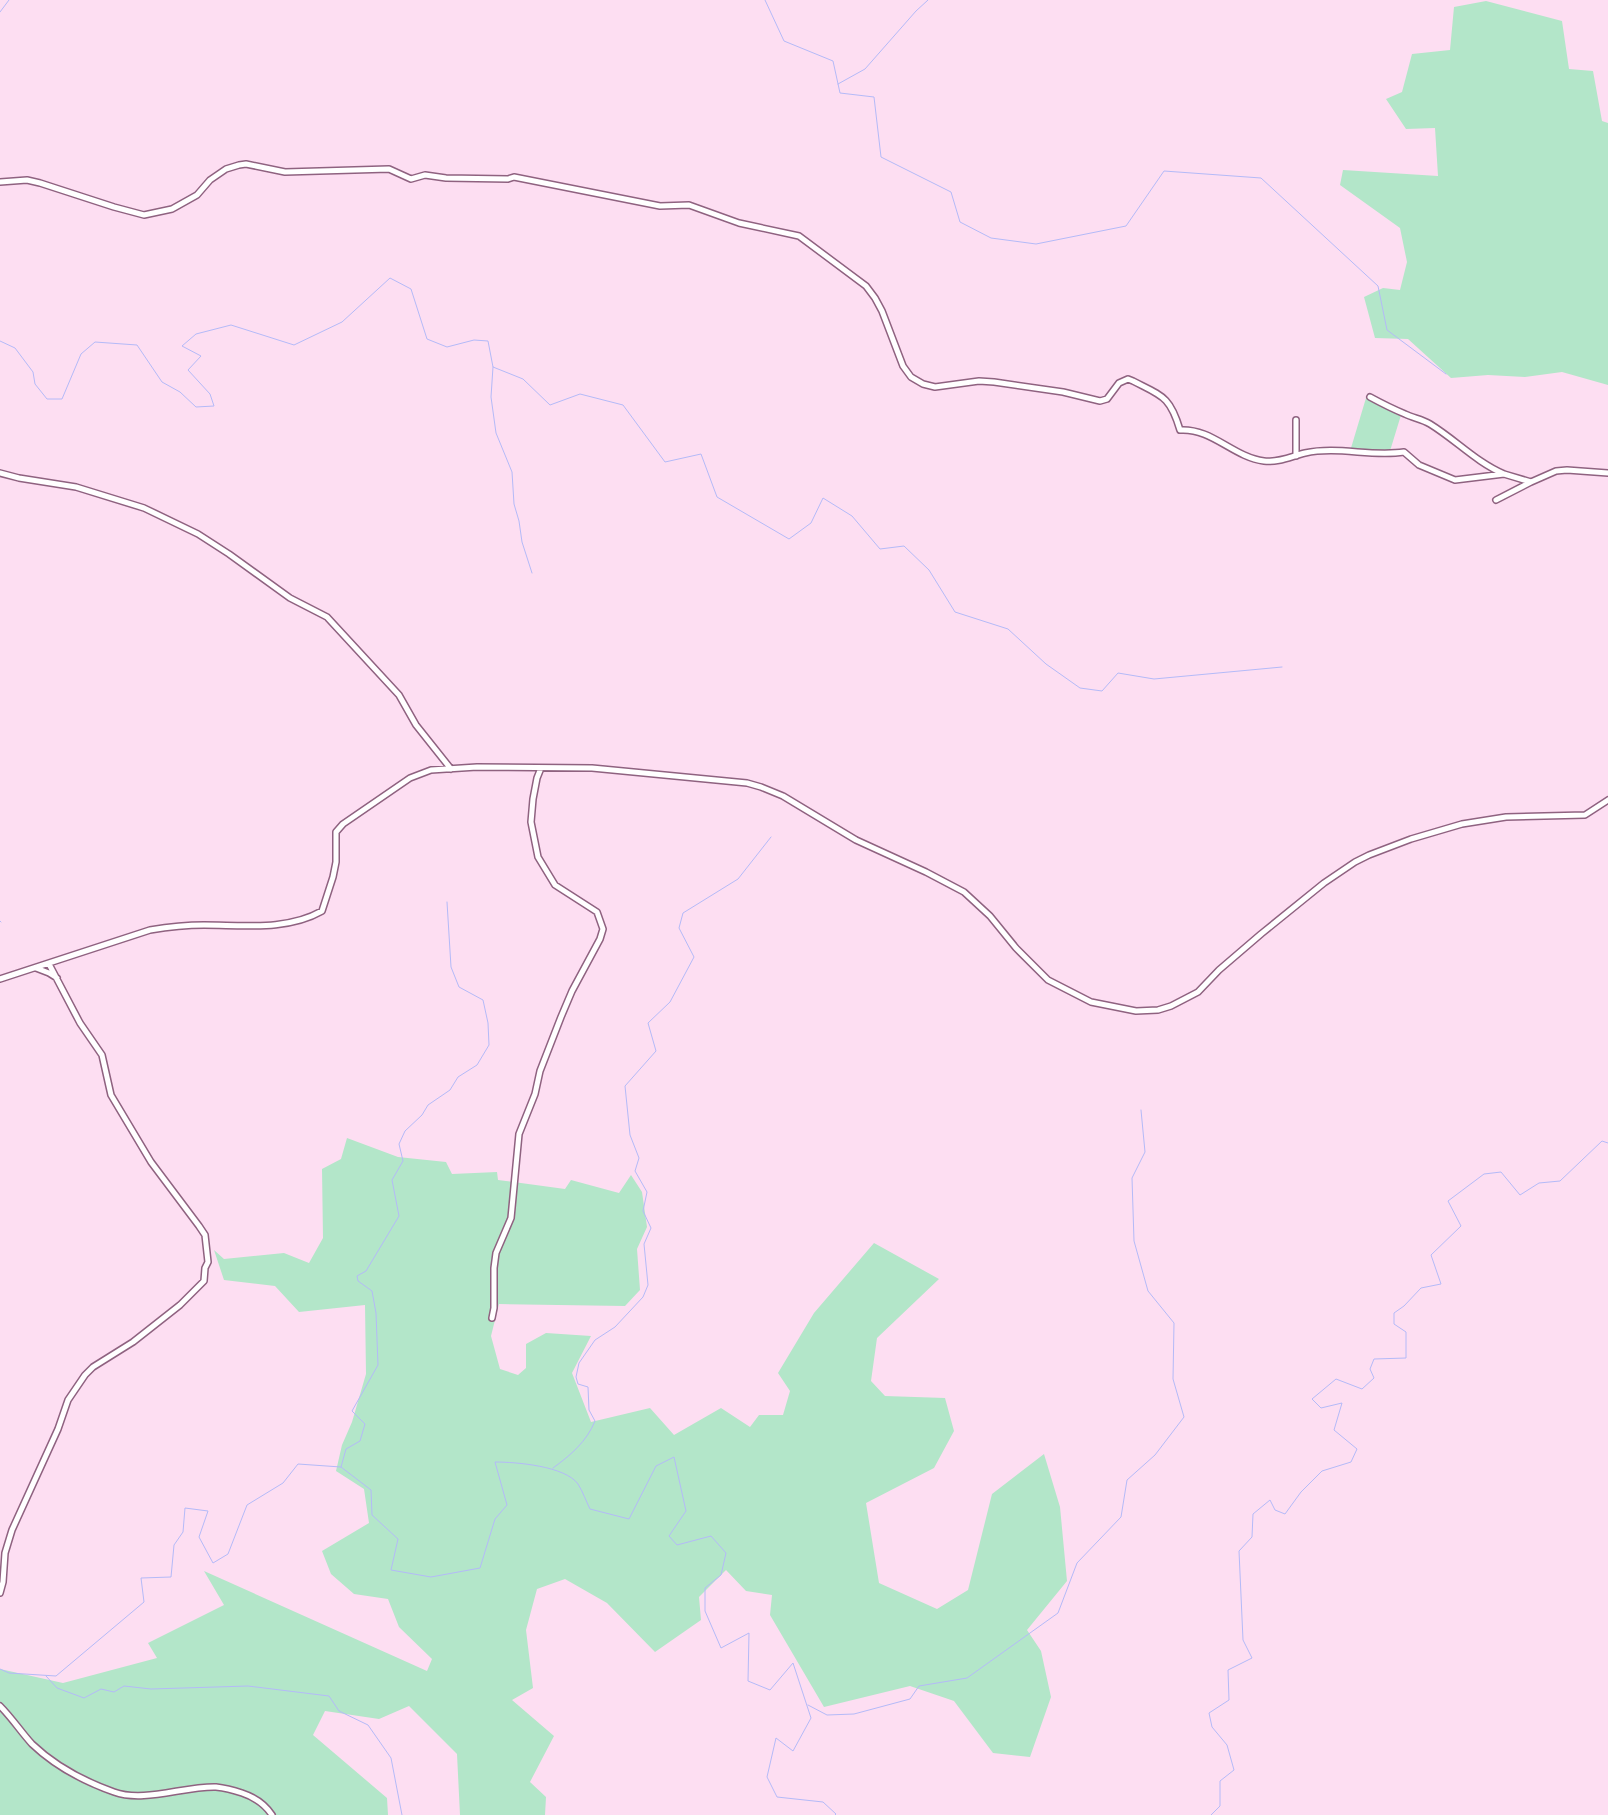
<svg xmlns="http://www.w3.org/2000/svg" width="1608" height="1815" viewBox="0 0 1608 1815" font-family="Lato,sans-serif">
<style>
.green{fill:#b3e6c9}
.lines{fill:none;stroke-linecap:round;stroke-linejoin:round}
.stream{stroke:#b4baf8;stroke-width:1}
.minor-casing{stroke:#8f6280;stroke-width:8}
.minor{stroke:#fff;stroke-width:5}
</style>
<rect width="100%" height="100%" fill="#fddef2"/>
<path class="green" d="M1486 1 1562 21 1569 69 1593 71 1602 121 1608 123V385L1562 372 1525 377 1488 375 1451 378 1408 339 1375 338 1364 297 1383 288 1400 290 1407 262 1400 228 1340 185 1343 170 1438 176 1435 128 1406 129 1386 99 1402 92 1412 54 1450 50 1454 7Z
M1366 398 1401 415 1390 451 1351 448Z
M347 1138 398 1157 446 1162 452 1174 497 1172 498 1180 565 1189 571 1180 619 1193 631 1175 642 1192 647 1227 637 1249 640 1290 625 1306 499 1304 491 1336 500 1369 518 1375 526 1368V1344L546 1333 591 1336 572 1373 591 1422 650 1408 674 1435 721 1408 750 1427 759 1415H783L790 1391 778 1373 814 1313 874 1243 939 1279 877 1338 871 1381 885 1396 945 1398 954 1431 934 1468 866 1503 879 1583 937 1609 968 1590 992 1494 1044 1454 1060 1507 1067 1581 1027 1630 1041 1651 1051 1697 1030 1757 993 1753 954 1701 910 1686 824 1707 770 1615 772 1595 746 1591 726 1570 699 1597 701 1620 655 1652 607 1603 565 1579 537 1589 526 1630 533 1688 512 1700 554 1736 530 1782 546 1797 545 1815H460L457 1754 409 1706 379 1719 325 1711 313 1735 387 1798 388 1815H0V1669L63 1683 157 1658 148 1643 224 1605 204 1571 427 1671 432 1659 399 1627 388 1599 354 1594 331 1574 322 1551 369 1523 364 1489 336 1471 342 1445 352 1422 366 1374 365 1305 299 1312 275 1286 224 1280 214 1250 224 1259 284 1253 309 1263 323 1238 322 1169 341 1159Z"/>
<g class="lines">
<path class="stream" d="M765 0 784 41 833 61 840 93 874 97 881 157 951 192 960 222 991 238 1036 244 1126 226 1164 171 1261 178 1378 286 1387 330 1446 374
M0 12 9 0
M838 84 865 69 916 11 928 0
M0 341 15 348 33 372 35 384 47 399H62L81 354 95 342 137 345 162 382 180 392 196 407 214 406 210 394 188 370 201 356 182 346 196 334 231 325 294 345 342 322 390 278 411 289 427 339 447 347 474 340 488 341 493 367 523 379 550 405 580 394 623 405 665 462 701 454 717 497 789 539 811 523 823 498 852 516 880 549 904 546 929 570 955 612 1008 629 1046 664 1080 688 1102 691 1118 673 1154 679 1282 667
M493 367 491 397 496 433 512 472 514 504 519 521 522 542 532 573
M0 921 1 922
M341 1467 346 1449 360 1441 365 1424 352 1411 378 1365 376 1313 372 1291 358 1281 357 1276 366 1271 399 1216 392 1180 403 1161 399 1144 405 1131 422 1115 428 1105 450 1090 458 1077 477 1065 489 1045 488 1023 483 1000 459 987 451 967 447 902
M553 1468C571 1455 587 1441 595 1421L589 1410 588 1387 578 1384 576 1377 579 1363 595 1340 615 1327 643 1297 648 1285 644 1244 651 1228 643 1211 647 1192 635 1171 639 1158 630 1135 625 1086 656 1051 648 1023 670 1002 694 957 679 928 683 913 738 879 771 837
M0 1669 9 1673 56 1676 144 1602 141 1578 171 1577 174 1545 183 1532 185 1508 208 1511 199 1537 213 1563 228 1554 247 1505 283 1483 298 1464 341 1467 371 1490 372 1515 398 1539 391 1570 431 1577 480 1568 495 1519 507 1505 495 1462C516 1462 565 1466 578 1484 583 1492 586 1501 590 1509L629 1519 656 1466 674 1457 686 1511 669 1536 677 1545 711 1536 726 1553 721 1575 705 1588V1611L721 1648 749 1633 748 1681 770 1690 793 1663 811 1718 793 1751 776 1738 767 1777 777 1797 823 1802 836 1814 835 1815
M46 1676 57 1688 84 1698 101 1689 114 1692 124 1686 151 1689 248 1686 329 1696 339 1711 368 1725 391 1758 402 1815
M808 1705 827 1715 854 1714 910 1699 919 1686 967 1678 1058 1613 1077 1563 1121 1517 1127 1480 1155 1455 1184 1417 1173 1379 1174 1323 1148 1291 1134 1241 1132 1178 1145 1152 1141 1110
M1211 1815 1220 1806V1781L1234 1770 1227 1745 1212 1727 1209 1713 1229 1700 1228 1670 1252 1658 1243 1640 1239 1551 1252 1537 1253 1514 1270 1500 1275 1510 1285 1514 1301 1492 1322 1471 1351 1462 1357 1449 1334 1430 1342 1403 1321 1408 1312 1399 1336 1379 1362 1389 1374 1378 1370 1369 1374 1359 1406 1358V1332L1394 1324V1313L1404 1306 1421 1288 1441 1284 1431 1255 1461 1226 1448 1201 1484 1174 1501 1172 1520 1195 1539 1183 1560 1181 1602 1141 1608 1143"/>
<defs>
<path id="minor" d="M0 182 27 180 40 183 114 207 144 215 172 209 197 195 210 180 226 169 239 165 246 164 285 172 389 169 411 179 425 175 446 178 508 179 514 177 660 206 689 205 739 223 799 236 866 286 875 298 882 311 903 366 911 377 923 384 935 387 979 381 994 382 1063 392 1100 401 1107 399 1119 383 1128 379 1133 381C1162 396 1170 396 1180 430 1212 428 1233 457 1264 461 1278 463 1292 456 1305 453 1338 446 1371 457 1404 452L1419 465 1455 480 1504 474 1531 482 1556 471 1567 470 1608 473
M1370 397C1381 403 1393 409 1405 414 1413 418 1422 419 1430 424 1456 440 1476 462 1504 474
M1296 420V456
M0 473 19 478 76 487 144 508 198 534 229 554 290 598 327 617 399 695 416 725 451 769
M1496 500 1531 482
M36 968 49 973 57 978
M0 979 150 930C168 927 186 925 204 925 243 925 287 931 322 911L333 877 336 862V832L343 824 410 778 431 770 477 767 592 768 747 783 761 787 783 796 856 840 926 872 964 892 990 916 1016 948 1048 980 1091 1002 1136 1011 1158 1010 1171 1006 1198 992 1219 970 1261 934 1324 883 1355 862 1369 855 1411 839 1462 824 1506 817 1585 815 1608 800
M492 1318 494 1308V1268L496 1253 511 1218 519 1134 535 1094 540 1071 561 1017 572 991 600 939 603 929 597 912 555 885 538 857 531 822 533 799 537 778 541 768
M0 1593 3 1582 5 1553 12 1530 58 1429 68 1400 85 1375 93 1367 133 1342 180 1305 204 1281 205 1268 208 1262 205 1235 199 1226 151 1162 111 1095 102 1055 80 1023 49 964
M0 1706C12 1718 21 1732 32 1744 56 1767 83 1781 114 1792 144 1803 184 1786 216 1787 225 1788 233 1790 242 1793 254 1797 265 1804 272 1815"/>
</defs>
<use href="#minor" class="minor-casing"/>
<use href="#minor" class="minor"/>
</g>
</svg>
